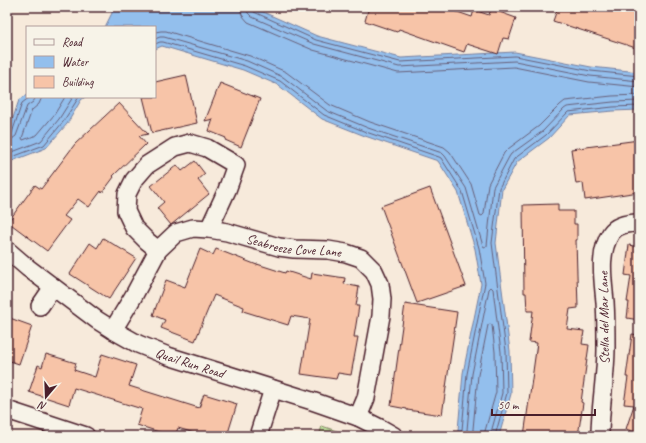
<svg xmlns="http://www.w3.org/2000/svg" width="646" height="443" viewBox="0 0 646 443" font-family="Caveat,sans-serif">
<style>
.green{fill:#bfe49e;stroke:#848264}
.water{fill:#93bfed;stroke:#767f9f}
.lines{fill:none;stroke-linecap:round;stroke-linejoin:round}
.shore{stroke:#675f79;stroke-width:1}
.building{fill:#f7c4a8;stroke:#4a1f2b}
.minor-casing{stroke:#4a1f2b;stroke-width:20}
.minor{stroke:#f7f3e8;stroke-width:17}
.labels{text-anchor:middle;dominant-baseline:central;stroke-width:3;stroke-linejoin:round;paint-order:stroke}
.street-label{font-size:14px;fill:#4a1f2b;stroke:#f7f3e8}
</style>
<rect width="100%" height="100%" fill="#f7eadb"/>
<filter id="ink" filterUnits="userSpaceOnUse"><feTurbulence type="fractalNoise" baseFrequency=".025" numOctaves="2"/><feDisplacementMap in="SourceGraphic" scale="8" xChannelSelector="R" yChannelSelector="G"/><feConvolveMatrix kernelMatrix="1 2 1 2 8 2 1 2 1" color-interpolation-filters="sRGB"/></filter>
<g filter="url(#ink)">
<path class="green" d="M322 426 351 436H319Z"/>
<path class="water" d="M112 7H252L317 36 401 58 515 52 591 67 639 72V110L613 111 570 115 549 138 517 162 502 189 496 243 510 351 511 394 499 436H458V430L463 373 481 284 475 249 458 192 438 161 365 136 322 119 278 85 243 70 162 46 155 49V27H105L112 13Z
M27 95V97H85L81 100 67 124 46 148 7 163V136L19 100Z"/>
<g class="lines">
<path class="shore" d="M240 7 242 15 248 22 313 50 398 73 514 67 589 82 639 87
M246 7 248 13 252 17 314 44 399 67 515 61 590 76 639 81
M251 7 252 10 254 12 316 40 400 62 515 56 591 71 639 76
M155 32 161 31H166L250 56 286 72 330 105 370 122 444 147 450 152 471 184 480 215 482 216 484 214 488 184 504 153 508 149 539 126 560 105 565 101 612 96 639 95
M155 39 160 37H164L247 61 283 77 327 111 368 128 442 153 445 156 466 188 483 246 485 247 487 246 493 187 509 157 511 154 543 131 564 109 567 107 613 102 639 101
M155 44 160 42H163L245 66 280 81 324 115 366 132 439 157 441 158 462 191 479 248 485 283 467 374 462 430V436
M42 97 39 104 32 110 22 138 23 140 37 135 54 115 65 97
M7 135H10L12 133 22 103 30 97
M7 140 12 139 16 136 27 106 33 102 36 97
M7 154 41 141 59 119 73 97
M7 159 44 145 63 122 79 97
M467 436V430L472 374 489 289 491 287 493 289 501 352 502 393 490 436
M473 436V429L478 375 488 325 490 324 492 325 495 352 496 392 485 431 484 436
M495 436 507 393 506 351 492 243 499 188 514 159 546 135 568 112 613 107 639 106"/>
</g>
<path class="building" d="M369 7H443L472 17 474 10 489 15 491 9 516 18 509 39 503 38 498 54 467 44 464 52 399 29 397 32 365 21Z
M558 7H639V49L553 21Z
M186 75 197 123 152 133 143 97H155V82Z
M220 83 260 99 241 147 225 140 226 138 209 131 213 119 205 121Z
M119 103 148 134 139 136 146 144 113 176 114 177 102 193 101 191 89 207 78 199 64 216 70 220 47 251 8 222 35 185 41 189 75 144Z
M639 140V192L585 200 583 183 576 184 571 149Z
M195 161 205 174 198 180 209 194 171 225 157 208 164 202 151 186 177 165 182 171Z
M430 188 466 286 417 303 381 206Z
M558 204V211H574V224H577V240H576L578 308 570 309 567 329 584 331 582 344 589 345 581 402 583 403 578 436H524L537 343 529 342 533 311H527L526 293H524L523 205Z
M103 238 136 258 109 299 70 274 90 243 97 248Z
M629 245 639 247V320L627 318 629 302H627L631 276 625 275Z
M200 249 213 255 216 249 257 265V264L285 273 286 271 311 279 312 273 345 278 344 284 359 287 356 306H359L354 337H358L351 375 338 373 336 379 301 374 310 319 291 316 288 325 243 311 244 307 214 295 195 341 161 328 165 320 153 315 166 280 185 287Z
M405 304 457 312 442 415 407 410V409L391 406Z
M7 317 32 326 19 364 7 360Z
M632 334 639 335V434L626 429 634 405 624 404 628 377H626Z
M46 354 76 363 74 370 95 377 102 354 136 365 129 386 199 408 204 394 237 404 227 436H204L178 428 175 436H172L137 425 142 409 74 388 69 405 29 392 38 365 42 367Z"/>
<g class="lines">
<defs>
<g id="minor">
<path id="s1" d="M7 250 28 268 97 320 113 330 138 344 168 356 312 401 358 417 380 428 394 436"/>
<path d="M158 250 147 241 134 228 126 211 127 194 134 180 147 165 175 147 190 143 207 148 236 165 227 190 209 229"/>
<path d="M40 306 53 287"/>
<path id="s2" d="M113 330 133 297 158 250 176 233 193 228 209 229 227 232 279 247 294 249 328 250 346 253 361 258 374 271 380 284 382 299 381 316 366 398 358 417"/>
<path d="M7 410 86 436"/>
<path d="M258 436 273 389"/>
<path d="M600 436C600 406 606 377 606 347 606 332 606 317 605 302 603 279 598 253 611 233 617 224 629 223 639 223"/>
</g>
</defs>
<use href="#minor" class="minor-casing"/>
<use href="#minor" class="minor"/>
</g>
</g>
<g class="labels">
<g class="street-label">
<text stroke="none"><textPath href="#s2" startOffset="237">Seabreeze Cove Lane</textPath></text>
<text transform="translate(604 318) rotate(-91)">Stella del Mar Lane</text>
<text stroke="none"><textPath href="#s1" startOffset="217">Quail Run Road</textPath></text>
</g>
</g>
<rect width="646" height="443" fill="none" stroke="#f7f3e8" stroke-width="24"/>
<rect x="12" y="12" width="622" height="419" fill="none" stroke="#4a1f2b" stroke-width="1.5" filter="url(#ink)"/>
<rect x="26" y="26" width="130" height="72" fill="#f7f3e8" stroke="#b29e9c"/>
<rect x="34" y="39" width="20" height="6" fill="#f7f3e8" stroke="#b29e9c"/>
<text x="62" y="46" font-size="12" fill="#4a1f2b">Road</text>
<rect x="34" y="56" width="20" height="12" fill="#93bfed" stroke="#b29e9c"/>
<text x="62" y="66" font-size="12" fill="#4a1f2b">Water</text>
<rect x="34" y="76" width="20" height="12" fill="#f7c4a8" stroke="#b29e9c"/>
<text x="62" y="86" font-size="12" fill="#4a1f2b">Building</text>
<g transform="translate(46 397) rotate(199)" stroke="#f7f3e8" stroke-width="3" paint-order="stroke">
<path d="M0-3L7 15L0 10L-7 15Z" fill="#4a1f2b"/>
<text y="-6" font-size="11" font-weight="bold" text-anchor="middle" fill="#4a1f2b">N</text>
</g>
<path d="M492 409v6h103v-6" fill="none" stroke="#4a1f2b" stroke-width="2"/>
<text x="498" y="409" font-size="12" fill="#4a1f2b" stroke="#f7f3e8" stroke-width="3" paint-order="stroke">50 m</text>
</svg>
